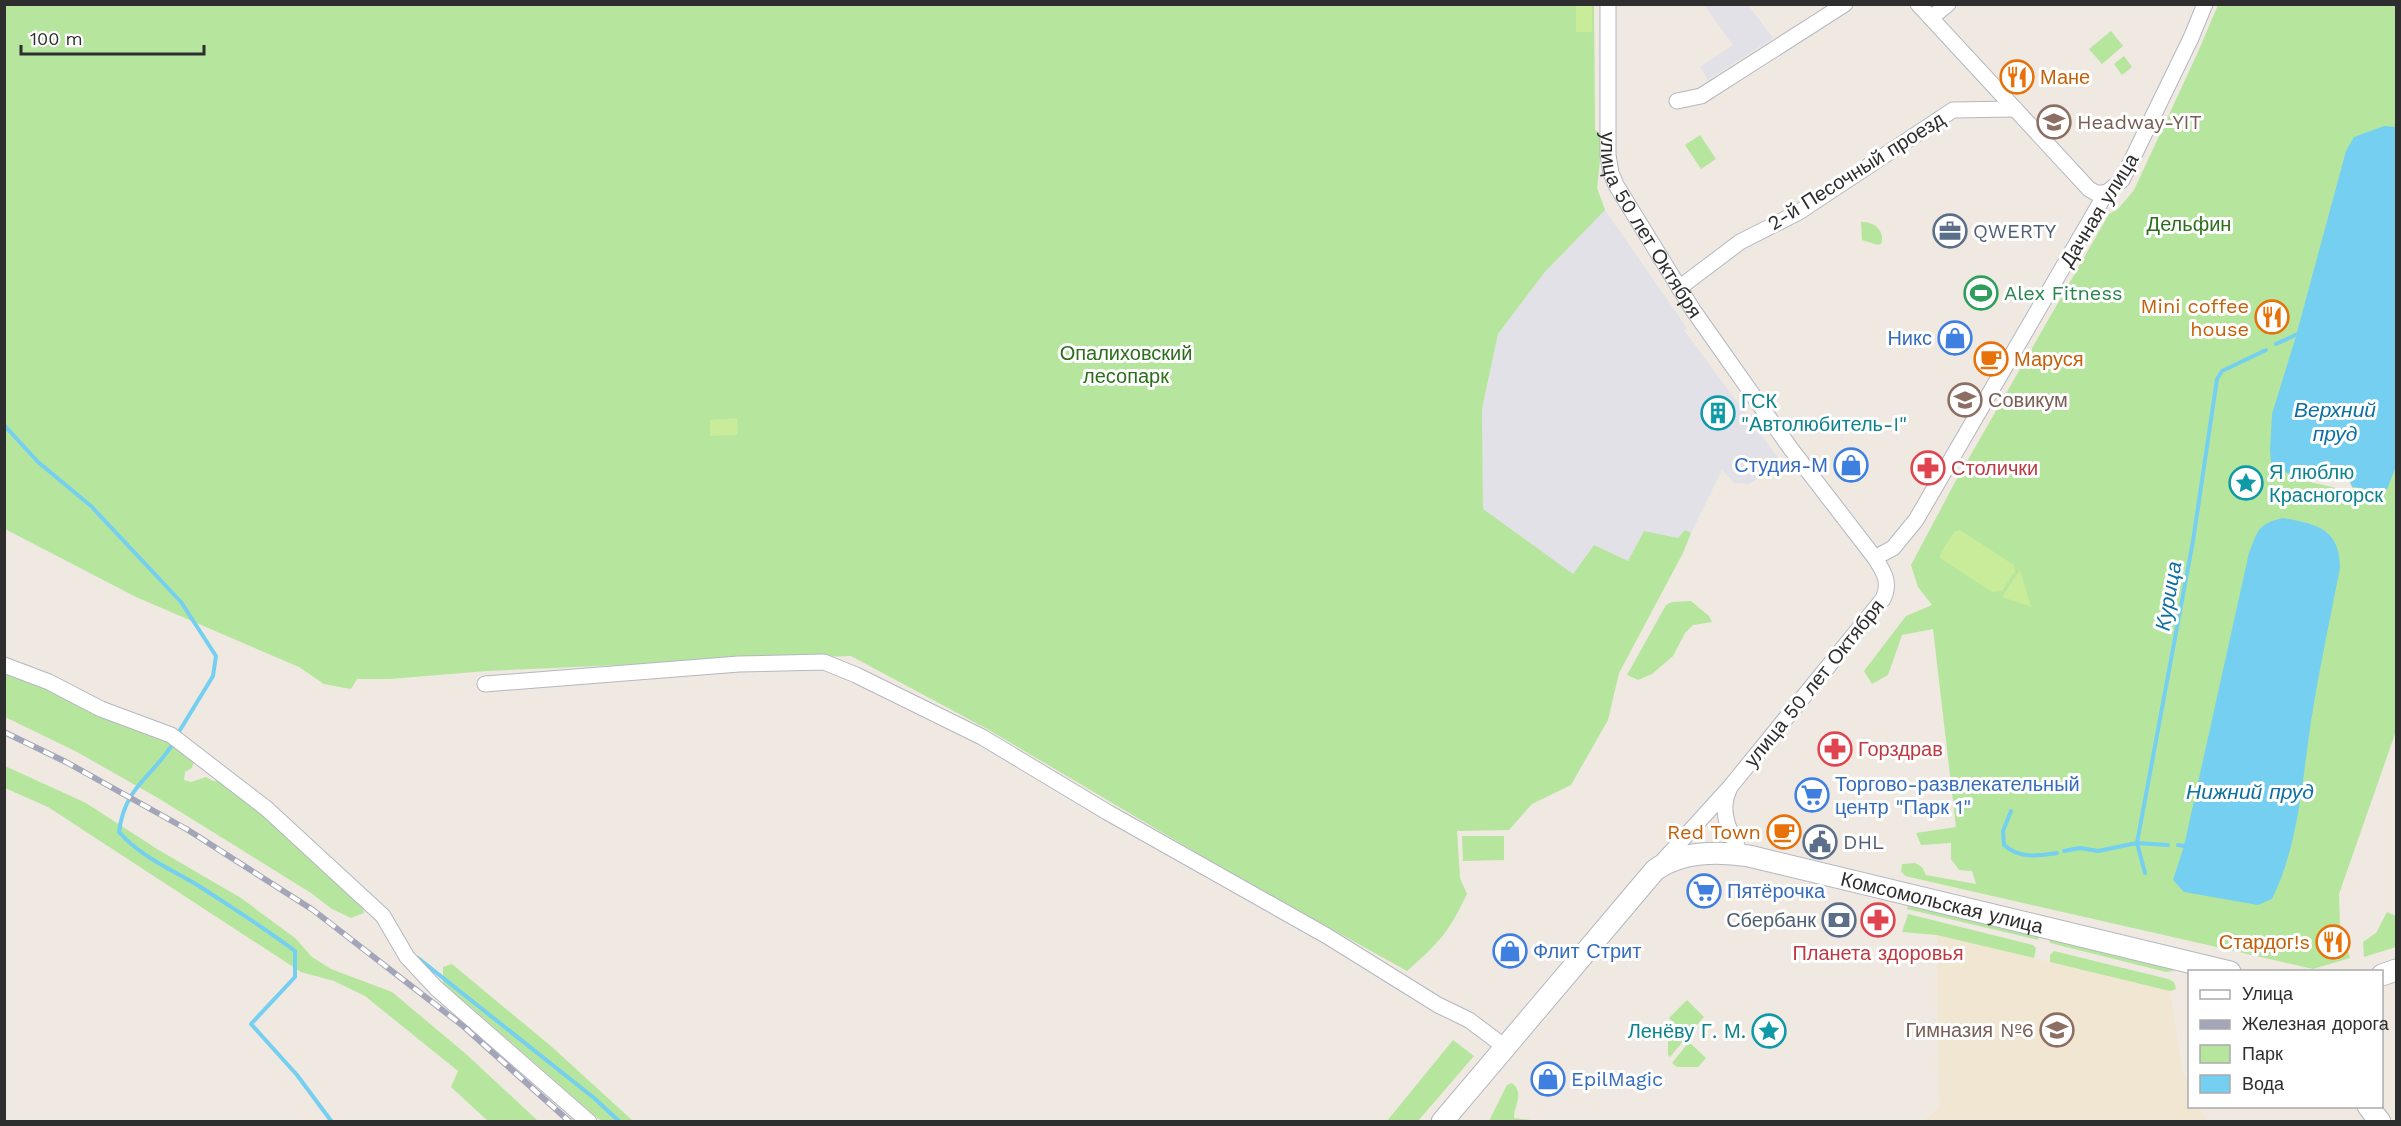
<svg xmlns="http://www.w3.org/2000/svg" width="2401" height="1126" viewBox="0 0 2401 1126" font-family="'Work Sans',sans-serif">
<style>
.industrial{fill:#e3e1e8}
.education{fill:#f0e6d1}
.green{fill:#b6e59e}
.pitch{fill:#c9ec9a}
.water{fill:#75cff0}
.pier{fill:#efe9e1}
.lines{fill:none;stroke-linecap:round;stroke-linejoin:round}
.stream{stroke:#75cff0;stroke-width:4}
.street-casing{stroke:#b4b7c1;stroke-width:17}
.secondary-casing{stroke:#b4b7c1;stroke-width:23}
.street{stroke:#fff;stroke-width:15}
.secondary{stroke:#fff;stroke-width:21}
.rail-casing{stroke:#a3a6b8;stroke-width:6}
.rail{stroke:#fff;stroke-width:4;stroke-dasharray:11;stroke-linecap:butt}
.labels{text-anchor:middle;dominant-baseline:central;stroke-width:6;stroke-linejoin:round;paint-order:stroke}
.food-label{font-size:20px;fill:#c56008;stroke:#fff;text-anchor:end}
.education-label{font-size:20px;fill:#785e54;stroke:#fff;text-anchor:start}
.street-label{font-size:20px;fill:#2e2e2e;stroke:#fff}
.park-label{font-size:20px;fill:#2c6e1b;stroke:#fff}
.service-label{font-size:20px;fill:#4e5e75;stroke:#fff;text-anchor:start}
.leisure-label{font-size:20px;fill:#27864d;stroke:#fff;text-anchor:start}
.shop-label{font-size:20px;fill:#366cbe;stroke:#fff;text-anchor:start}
.culture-label{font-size:20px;fill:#0d838f;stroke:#fff;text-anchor:start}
.health-label{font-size:20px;fill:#be3a42;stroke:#fff;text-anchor:start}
.water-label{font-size:21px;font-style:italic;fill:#0d6fa3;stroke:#fff}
</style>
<rect width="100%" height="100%" fill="#efe9e1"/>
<path class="industrial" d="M1704 5H1748L1773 38 1708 80 1700 67 1733 45Z
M1605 210 1687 328 1684 330 1782 463 1749 484 1734 483 1722 470 1691 533 1685 530 1678 538 1644 531 1628 561 1573 574 1483 510 1482 409 1498 334 1544 273Z"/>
<path class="education" d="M1937 935 2170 991 2182 1069 2189 1086 2190 1106 2199 1107 2206 1121 1923 1122 1939 1108Z"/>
<path class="green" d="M4 5H1594L1595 129 1602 142 1597 188 1605 210 1544 273 1498 334 1482 409 1483 509 1573 574 1594 545 1628 561 1644 531 1678 538 1685 530 1691 533 1683 553 1619 673 1608 720 1571 785 1532 804 1509 830 1457 831 1460 878 1467 894C1449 932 1438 944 1407 971L1229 872 989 730 851 656 708 661 487 671 390 679H357L351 689 324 684 299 667 136 597 5 529Z
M2218 5H2396V731L2339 894 2340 925 2350 958 2313 969 1905 876 1901 871 1902 864 1915 863 1922 867 1926 875 1976 884 1972 871 1959 870 1951 859V843L1921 845 1916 833 1956 827 1933 629 1902 635 1888 675 1872 684 1864 671 1906 616 1932 605 1918 587 1911 565 1954 484 2109 214 2118 209 2134 190 2198 52Z
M2111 31 2123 46 2102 64 2089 49Z
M2124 56 2132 67 2122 75 2114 64Z
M1700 135 1716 159 1701 169 1685 145Z
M1861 222C1873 221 1886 230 1881 244L1878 245 1862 240Z
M1691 601 1709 616 1712 622 1693 625 1685 633 1673 656 1652 674 1638 680 1627 675 1666 605 1672 602Z
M4 671 51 689 78 705 147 729 169 739 194 761 192 768 185 772 184 780 191 782 206 777 213 781 221 780 249 800 362 906 364 913 351 918 332 909 311 893 158 798 77 752 5 717Z
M5 766 86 803 157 849 241 898 295 938 312 957 331 969 392 992 466 1054 538 1121H488L451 1087 458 1071 365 996 334 981 301 972 48 807 5 788Z
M1504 836V860L1463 861 1462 836Z
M1909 901 2040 934 2038 940 1907 909Z
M2387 912 2396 916V947L2364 957 2363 942 2376 933Z
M1908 914 2033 945 2036 948 2034 958 1937 935 1902 932Z
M2048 937 2171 965 2173 971 2166 972 2050 943Z
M2054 951 2168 979 2174 982 2176 989 2170 991 2050 962V955Z
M452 964 552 1047 633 1121H601L443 983V967Z
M1687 1000 1704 1017 1687 1036 1669 1018Z
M1673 1027 1685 1039 1670 1057 1668 1055V1029Z
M1453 1040 1474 1056 1418 1121H1387Z
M1689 1042 1706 1058 1698 1067H1677L1672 1063Z
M1512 1083C1525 1094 1514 1105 1514 1118L1540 1121H1489L1507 1085Z"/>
<path class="pitch" d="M1576 5H1592V32H1576Z
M737 418 738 435 710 436V420Z
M1960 530 2014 565 2015 571 2002 591 1992 592 1940 558 1941 552 1954 532Z
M2020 570 2031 607 2002 597Z"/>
<path class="water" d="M2384 126 2396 127V467L2387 489 2376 491 2301 477 2275 469 2271 462 2270 451 2272 414 2296 336 2346 151 2354 137Z
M2283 518C2317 524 2340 529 2340 568 2330 619 2319 670 2311 721 2302 781 2299 844 2272 899L2258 905 2184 892 2173 880 2184 846 2249 553C2258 531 2257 524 2283 518Z"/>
<path class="pier" d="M2331 469 2337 470 2348 477 2354 492 2310 482 2318 473Z"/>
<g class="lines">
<path class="stream" d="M2276 344 2300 333
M4 425 38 462 91 506 181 602 216 656 213 676 177 735
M174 742C153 777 125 785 119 832 141 857 171 869 199 886 231 907 265 928 295 951V977L251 1024 297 1075 332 1122
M2011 811 2003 831 2004 845C2020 859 2037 856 2057 853
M2178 845 2184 846
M2064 851 2080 848 2098 851 2137 843 2168 845
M2145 873 2137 843 2193 541 2217 379 2222 371 2266 350
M418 958 594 1098 620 1122"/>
<defs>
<g id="street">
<path id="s1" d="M1608 4V155L1611 173 1616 185 1693 310 1791 449 1875 558C1884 572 1891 583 1883 599L1730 787 1661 863"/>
<path d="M1918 4 2089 189 2096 193H2106"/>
<path d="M1931 18 1948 4"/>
<path d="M1677 101 1701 96 1845 4"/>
<path d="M1679 288 1740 242 1799 212 1953 110 2015 109"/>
<path d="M1880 555 1893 548 1916 520 2106 193 2122 180 2191 38 2205 4"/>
<path d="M4 665 49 682 101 709 171 735 267 809 383 916 407 957 436 988 589 1122"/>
<path d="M485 684 739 664 824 662 856 675 982 737 1107 812 1327 936 1438 1005 1469 1020 1505 1047"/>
<path d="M1729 790C1718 812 1731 834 1741 854"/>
</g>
<g id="secondary">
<path d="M2382 975 2396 970"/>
<path d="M2368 1106 2380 1122"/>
<path id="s2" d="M1442 1122 1655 870C1681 851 1719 851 1749 856L2230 972"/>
</g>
</defs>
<use href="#street" class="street-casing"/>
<use href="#secondary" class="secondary-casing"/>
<use href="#street" class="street"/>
<use href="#secondary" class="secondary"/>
<defs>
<path id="rail" d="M4 732 66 762 188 830 313 910 463 1026 570 1122"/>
</defs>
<use href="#rail" class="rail-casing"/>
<use href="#rail" class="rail"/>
</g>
<defs>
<symbol id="restaurant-ring" viewBox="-11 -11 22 22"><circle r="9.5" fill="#fff" stroke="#e8710a" stroke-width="1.5"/><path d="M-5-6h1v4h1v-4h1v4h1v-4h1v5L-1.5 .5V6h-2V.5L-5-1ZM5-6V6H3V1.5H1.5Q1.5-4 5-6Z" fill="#e8710a"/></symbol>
<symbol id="school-ring" viewBox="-11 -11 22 22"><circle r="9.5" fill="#fff" stroke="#8d6e63" stroke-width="1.5"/><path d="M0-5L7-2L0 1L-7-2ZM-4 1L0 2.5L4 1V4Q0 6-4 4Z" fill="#8d6e63"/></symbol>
<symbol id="office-ring" viewBox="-11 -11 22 22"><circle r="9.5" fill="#fff" stroke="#5c6f8a" stroke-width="1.5"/><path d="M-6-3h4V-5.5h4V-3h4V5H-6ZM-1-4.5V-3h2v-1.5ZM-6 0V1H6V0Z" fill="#5c6f8a"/></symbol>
<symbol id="stadium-ring" viewBox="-11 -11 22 22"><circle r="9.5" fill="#fff" stroke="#2e9e5b" stroke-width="1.5"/><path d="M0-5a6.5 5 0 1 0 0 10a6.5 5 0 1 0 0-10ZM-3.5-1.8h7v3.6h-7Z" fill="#2e9e5b"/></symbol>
<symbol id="shop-ring" viewBox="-11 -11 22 22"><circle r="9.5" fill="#fff" stroke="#3f7fe0" stroke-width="1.5"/><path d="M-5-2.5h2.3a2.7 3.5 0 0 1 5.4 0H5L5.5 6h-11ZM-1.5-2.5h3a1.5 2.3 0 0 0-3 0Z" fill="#3f7fe0"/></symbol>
<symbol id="cafe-ring" viewBox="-11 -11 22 22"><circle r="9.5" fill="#fff" stroke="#e8710a" stroke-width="1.5"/><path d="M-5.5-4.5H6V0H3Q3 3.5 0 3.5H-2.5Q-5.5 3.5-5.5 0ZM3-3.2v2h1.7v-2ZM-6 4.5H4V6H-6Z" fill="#e8710a"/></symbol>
<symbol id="building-ring" viewBox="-11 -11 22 22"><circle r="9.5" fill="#fff" stroke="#0f9aa8" stroke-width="1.5"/><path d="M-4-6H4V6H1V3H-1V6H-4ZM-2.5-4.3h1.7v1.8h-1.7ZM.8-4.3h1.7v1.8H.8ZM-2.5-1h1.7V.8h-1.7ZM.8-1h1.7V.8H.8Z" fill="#0f9aa8"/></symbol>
<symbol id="pharmacy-ring" viewBox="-11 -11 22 22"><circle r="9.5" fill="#fff" stroke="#e0444e" stroke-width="1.5"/><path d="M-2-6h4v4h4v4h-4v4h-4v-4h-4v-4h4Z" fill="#e0444e"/></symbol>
<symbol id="sight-ring" viewBox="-11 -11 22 22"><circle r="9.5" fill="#fff" stroke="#0f9aa8" stroke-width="1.5"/><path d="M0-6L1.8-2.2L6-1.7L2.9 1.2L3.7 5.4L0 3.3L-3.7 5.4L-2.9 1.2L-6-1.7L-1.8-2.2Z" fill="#0f9aa8"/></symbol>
<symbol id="supermarket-ring" viewBox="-11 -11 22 22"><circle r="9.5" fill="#fff" stroke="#3f7fe0" stroke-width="1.5"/><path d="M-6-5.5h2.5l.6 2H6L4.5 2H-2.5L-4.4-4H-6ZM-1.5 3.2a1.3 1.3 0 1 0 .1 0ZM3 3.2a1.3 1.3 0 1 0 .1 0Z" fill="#3f7fe0"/></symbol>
<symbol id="civic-ring" viewBox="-11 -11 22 22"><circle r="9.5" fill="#fff" stroke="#5c6f8a" stroke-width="1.5"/><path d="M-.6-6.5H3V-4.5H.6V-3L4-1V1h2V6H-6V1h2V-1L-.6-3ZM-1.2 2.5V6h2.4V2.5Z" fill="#5c6f8a"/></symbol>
<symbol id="bank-ring" viewBox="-11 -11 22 22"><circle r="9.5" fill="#fff" stroke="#5c6f8a" stroke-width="1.5"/><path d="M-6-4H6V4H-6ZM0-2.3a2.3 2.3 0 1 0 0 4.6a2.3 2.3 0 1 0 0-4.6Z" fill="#5c6f8a"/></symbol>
</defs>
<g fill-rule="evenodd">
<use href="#restaurant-ring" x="1998" y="58" width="38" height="38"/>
<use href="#school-ring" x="2035" y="103" width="38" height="38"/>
<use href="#office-ring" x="1931" y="212" width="38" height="38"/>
<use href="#stadium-ring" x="1962" y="274" width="38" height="38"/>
<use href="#restaurant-ring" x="2253" y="298" width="38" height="38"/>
<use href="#shop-ring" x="1936" y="319" width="38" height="38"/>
<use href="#cafe-ring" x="1972" y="340" width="38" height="38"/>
<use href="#school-ring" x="1946" y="381" width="38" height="38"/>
<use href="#building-ring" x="1699" y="394" width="38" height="38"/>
<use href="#shop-ring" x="1832" y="446" width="38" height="38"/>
<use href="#pharmacy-ring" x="1909" y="449" width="38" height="38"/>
<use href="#sight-ring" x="2227" y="464" width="38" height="38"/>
<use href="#pharmacy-ring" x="1816" y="730" width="38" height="38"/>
<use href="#supermarket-ring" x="1793" y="776" width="38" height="38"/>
<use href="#cafe-ring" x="1765" y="813" width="38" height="38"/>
<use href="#civic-ring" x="1801" y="823" width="38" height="38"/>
<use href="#supermarket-ring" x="1685" y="872" width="38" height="38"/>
<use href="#bank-ring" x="1820" y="901" width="38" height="38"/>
<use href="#pharmacy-ring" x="1859" y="901" width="38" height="38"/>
<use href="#restaurant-ring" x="2314" y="923" width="38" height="38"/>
<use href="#shop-ring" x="1491" y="932" width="38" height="38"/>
<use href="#school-ring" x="2038" y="1011" width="38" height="38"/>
<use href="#sight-ring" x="1750" y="1012" width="38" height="38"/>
<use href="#shop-ring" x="1529" y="1060" width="38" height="38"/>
</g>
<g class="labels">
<g class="food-label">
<text x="2040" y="77" text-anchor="start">Мане</text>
<text x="2249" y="306">Mini coffee<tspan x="2249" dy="23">house</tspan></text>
<text x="2014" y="359" text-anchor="start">Маруся</text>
<text x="1761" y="832">Red Town</text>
<text x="2310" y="942">Стардог!s</text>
</g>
<g class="education-label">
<text x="2077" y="122">Headway-YIT</text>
<text x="1988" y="400">Совикум</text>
<text x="2034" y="1030" text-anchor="end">Гимназия №6</text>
</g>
<g class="street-label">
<text transform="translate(1856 171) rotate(-32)">2-й Песочный проезд</text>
<text transform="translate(2099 210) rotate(-58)">Дачная улица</text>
<text stroke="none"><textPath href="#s1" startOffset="232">улица 50 лет Октября</textPath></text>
<text transform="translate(1814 683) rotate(-51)">улица 50 лет Октября</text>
<text stroke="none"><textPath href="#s2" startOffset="626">Комсомольская улица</textPath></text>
</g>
<g class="park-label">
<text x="2189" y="224">Дельфин</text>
<text x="1126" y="353">Опалиховский<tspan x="1126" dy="23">лесопарк</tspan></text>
</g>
<g class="service-label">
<text x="1973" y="231">QWERTY</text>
<text x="1843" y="842">DHL</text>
<text x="1816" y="920" text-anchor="end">Сбербанк</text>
</g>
<g class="leisure-label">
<text x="2004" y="293">Alex Fitness</text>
</g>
<g class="shop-label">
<text x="1932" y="338" text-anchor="end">Никс</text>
<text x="1828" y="465" text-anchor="end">Студия-М</text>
<text x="1835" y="784">Торгово-развлекательный<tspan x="1835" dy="23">центр "Парк 1"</tspan></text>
<text x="1727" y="891">Пятёрочка</text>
<text x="1533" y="951">Флит Стрит</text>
<text x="1571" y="1079">EpilMagic</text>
</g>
<g class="culture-label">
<text x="1741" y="401">ГСК<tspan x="1741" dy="23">"Автолюбитель-I"</tspan></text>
<text x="2269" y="472">Я люблю<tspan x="2269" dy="23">Красногорск</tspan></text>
<text x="1746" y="1031" text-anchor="end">Ленёву Г. М.</text>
</g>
<g class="health-label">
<text x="1951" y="468">Столички</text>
<text x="1858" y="749">Горздрав</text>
<text x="1878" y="953" text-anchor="middle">Планета здоровья</text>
</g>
<g class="water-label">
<text x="2335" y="409">Верхний<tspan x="2335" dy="24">пруд</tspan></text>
<text transform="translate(2168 596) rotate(-80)">Курица</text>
<text x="2250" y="791">Нижний пруд</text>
</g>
</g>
<rect width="2401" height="1126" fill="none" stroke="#2e2e2e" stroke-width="12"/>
<rect x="2188" y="970" width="195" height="138" fill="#ffffff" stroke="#ababab" stroke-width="1.5"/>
<rect x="2200" y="990" width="30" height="9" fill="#ffffff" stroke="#ababab" stroke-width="1.5"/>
<text x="2242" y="1000" font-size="18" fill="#2e2e2e">Улица</text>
<rect x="2200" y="1020" width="30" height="9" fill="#a3a6b8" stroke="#ababab" stroke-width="1.5"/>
<text x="2242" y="1030" font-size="18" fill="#2e2e2e">Железная дорога</text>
<rect x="2200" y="1045" width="30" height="18" fill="#b6e59e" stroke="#ababab" stroke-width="1.5"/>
<text x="2242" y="1060" font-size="18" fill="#2e2e2e">Парк</text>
<rect x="2200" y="1075" width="30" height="18" fill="#75cff0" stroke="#ababab" stroke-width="1.5"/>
<text x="2242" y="1090" font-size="18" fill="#2e2e2e">Вода</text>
<path d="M21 45v9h183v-9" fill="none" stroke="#2e2e2e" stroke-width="3"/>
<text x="30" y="45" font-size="18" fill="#2e2e2e" stroke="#ffffff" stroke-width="4.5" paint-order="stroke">100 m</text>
</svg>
